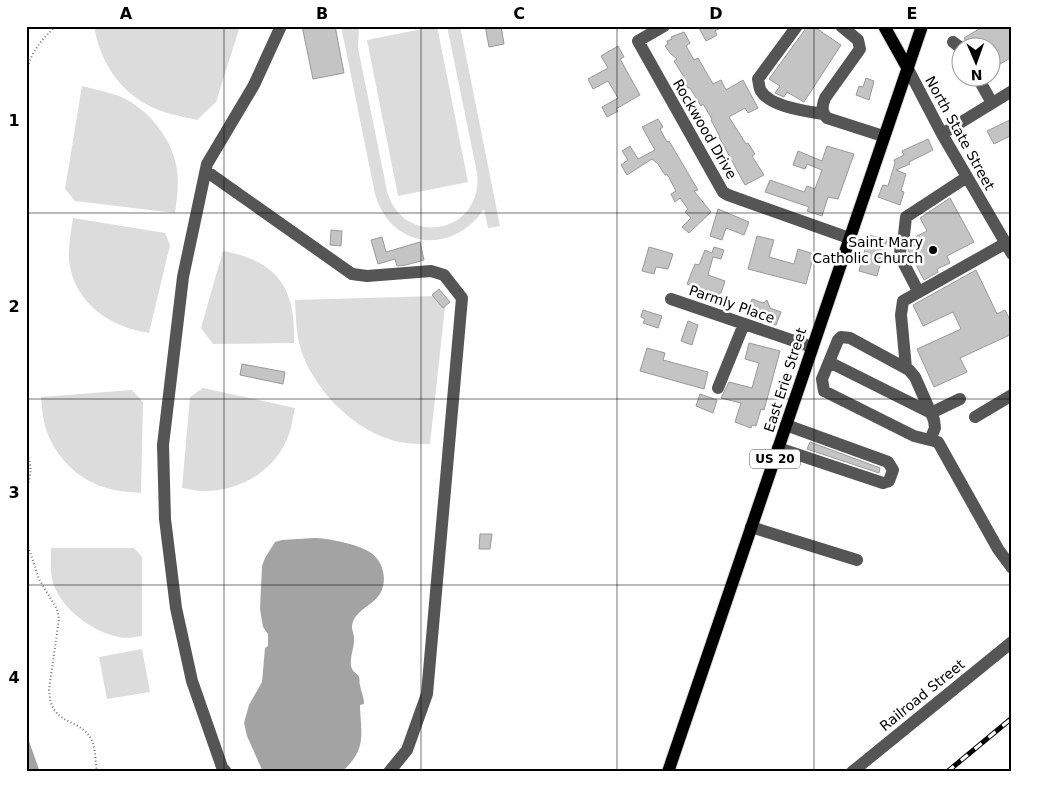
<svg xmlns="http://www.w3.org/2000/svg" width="1038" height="798" viewBox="0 0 1038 798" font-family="'DejaVu Sans',sans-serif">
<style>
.green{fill:#dcdcdc}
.water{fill:#a3a3a3}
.building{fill:#c4c4c4;stroke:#999}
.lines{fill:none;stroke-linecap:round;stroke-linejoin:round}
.major-casing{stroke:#dbdbdb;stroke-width:14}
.path{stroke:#777;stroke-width:2;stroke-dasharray:1 2.5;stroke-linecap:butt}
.minor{stroke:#555;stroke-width:12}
.major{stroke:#000;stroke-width:12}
.rail-casing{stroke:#000;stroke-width:5}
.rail{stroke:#fff;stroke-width:3;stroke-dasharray:9;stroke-linecap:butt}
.grid{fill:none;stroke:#000;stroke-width:1;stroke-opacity:0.55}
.poi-dot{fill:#000;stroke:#fff;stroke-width:2}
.labels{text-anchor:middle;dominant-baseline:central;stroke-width:5;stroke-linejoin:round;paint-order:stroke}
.shield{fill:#fff;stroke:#4c4c4c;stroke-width:1}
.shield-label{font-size:12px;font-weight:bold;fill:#000}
.street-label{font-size:14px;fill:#000;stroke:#fff}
.poi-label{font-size:14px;fill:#000;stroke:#fff;text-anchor:end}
.neatline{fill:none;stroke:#000;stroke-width:2}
.grid-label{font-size:16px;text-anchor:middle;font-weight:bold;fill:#000}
</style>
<rect width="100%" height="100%" fill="#fff"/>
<path class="green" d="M94 26H240L216 102 197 120C184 117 168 114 156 109 121 94 100 63 94 26Z
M341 26H359L358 48 387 191C403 249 484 234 477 173L447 26H460L500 226 488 228 484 209C453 256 390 249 375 194Z
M437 26 468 182 398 196 367 40Z
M82 86C94 89 107 92 119 96 148 108 173 139 177 170 179 184 177 199 175 213L75 201 65 189Z
M73 218 165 233 170 245 149 333C141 331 131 330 123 326 94 315 72 291 69 260 68 247 71 232 73 218Z
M223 251C278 261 296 288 294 343L213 344 201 328Z
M436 296 445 307 430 444C417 444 402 444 389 439 350 427 313 387 301 350 296 334 296 317 295 300Z
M203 388 295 408C293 416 292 426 289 434 277 469 242 491 205 491 198 492 190 489 182 488L190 397Z
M132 390 143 402 141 493C129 492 115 491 103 487 78 479 56 457 47 432 43 421 42 408 41 397Z
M51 548H134L142 557V636C135 637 126 639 119 637 93 632 62 610 53 583 50 572 51 559 51 548Z
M142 649 150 692 107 699 99 657Z"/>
<path class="water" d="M314 538C327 538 355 544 366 550 382 557 388 577 381 592 374 606 353 610 352 627 352 631 354 634 354 638 355 648 348 659 352 669 353 672 358 674 359 677 360 679 359 683 360 685 361 692 364 696 364 704L360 705C361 737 367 748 342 772H263L247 736 244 723 249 705 262 682 265 648 268 646V634L263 627 260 609 262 566 265 558 275 542 282 540Z
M26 733 40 772H26Z"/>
<path class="building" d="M302 26H335L344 73 313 79Z
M485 26H501L504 44 489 47Z
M698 26H723L715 31 717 35 706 41Z
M805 26H813L841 45 804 102 787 92 784 97 775 93 780 86 769 79 804 31Z
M984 26H1012V57L990 70V48H970L964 38Z
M684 32 690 43 686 46 694 60 698 58 713 84 721 80 726 90 743 80 758 108 748 113 745 108 729 117 746 144 748 143 755 154 752 156 764 175 745 185 719 137H720L711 120 712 119 703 104 701 106 690 88H688L682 78 684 77 674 61 677 59 671 54 665 46 668 44 667 41 672 39 671 37Z
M618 46 624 57 620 59 640 95 616 109 618 111 607 117 602 107 618 98 608 81 593 89 588 79 608 68 601 56Z
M866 78 874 81 869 100 856 95 859 86 863 87Z
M658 119 663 127 660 129 667 142 669 141 698 190 694 191 711 212 689 233 682 227 691 218 685 212 688 209 680 198 675 202 671 194 676 191 667 174 665 175 658 164 652 159 627 175 621 165 628 160 622 151 630 146 638 159 655 150 642 127Z
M1012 119V135L994 144 987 131Z
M928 139 933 150 909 162 910 164 896 170 906 174 901 191 904 192 900 205 878 197 883 185 888 186 895 163 894 160 904 155 902 151Z
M827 146 854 154 838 199 828 197 822 216 807 211 809 207 765 192 770 180 804 192 807 186 815 189 822 170 807 164 805 169 793 165 798 151 822 161Z
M950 198 974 242 947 256 950 263 937 269 938 272 924 280 908 250 909 245 911 239 927 231 920 218Z
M718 209 749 222 744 235 726 228 722 240 710 236Z
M331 230 342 231 341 246 330 245Z
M869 235 887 240 877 276 859 271Z
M757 236 774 240 769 257 794 264 798 249 814 254 806 284 748 269Z
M382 237 386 252 420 242 424 260 406 265 397 266 395 259 378 264 371 240Z
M649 247 673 254 668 269 656 267 654 274 642 271Z
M714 247 724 250 721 259 713 257 708 275 725 281 721 293H719V295L687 284 695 264 699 265 705 250 712 253Z
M976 270 997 314 1005 310 1012 324V334L960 358 967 372 934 387 917 349 961 329 953 312 923 326 913 305Z
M439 289 450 302 443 308 432 295Z
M752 299 763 303 767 300 770 308 781 312 776 325 745 315Z
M643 310 662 316 658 328 643 323 645 319 641 317Z
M688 321 698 325 692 345 681 341Z
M749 343 780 351 764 410 761 409 756 426 752 425 751 428 735 422 741 403 721 398 729 382 752 388 759 363 745 359Z
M647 348 665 353 663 360 708 372 704 389 640 371Z
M242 364 285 372 283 384 240 375Z
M700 394 717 400 713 413 696 406Z
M810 442 880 468 879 473 807 449Z
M480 534H492L490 549H479Z"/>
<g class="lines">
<defs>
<path id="major" d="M884 26 908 69
M668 772 922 26"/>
</defs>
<use href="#major" class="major-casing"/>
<path class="path" d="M26 74C30 53 41 40 56 26
M26 100 28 146 26 153
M26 451C32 467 32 473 26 490
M26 540 39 579 57 609 59 619 49 690C50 697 50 704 54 709 62 724 84 722 92 741 96 749 95 762 97 772"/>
<path class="minor" d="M664 26 638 41 723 192 728 195 849 238
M797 26 758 79C759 83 759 88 761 91 770 107 807 111 823 114
M841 26 858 40 860 49 825 98C822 106 821 112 827 118L883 136
M953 42 961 48
M908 69 942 134 1012 254
M978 78 992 103
M942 134 1012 91
M206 171 352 274 367 276 431 271 444 275 462 298 427 694 407 750 389 772
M918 291 904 264 900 254 901 243 904 235 906 217 967 177
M671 299 812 347
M829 362 931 413 960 399
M906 368 901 315 903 301 1006 243
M718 388 744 324
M975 417 1012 395
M930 440 935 428 934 420 915 377 909 370 850 338 841 337 838 340 822 379 824 391 914 436 938 442 998 549 1012 568
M778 448 883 483 889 481 893 470 888 462 786 425
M751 527 857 560
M226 772 222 767 192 681 176 608 165 519 163 445 183 277 207 164 254 85 281 26
M852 772 1012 642"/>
<use href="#major" class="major"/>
<defs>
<path id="rail" d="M947 772 1012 718"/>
</defs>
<use href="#rail" class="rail-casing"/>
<use href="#rail" class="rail"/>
</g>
<path class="grid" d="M224 26V772M421 26V772M617 26V772M814 26V772M26 213H1012M26 399H1012M26 585H1012"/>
<circle class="poi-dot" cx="933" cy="250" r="5"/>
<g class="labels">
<rect class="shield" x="750" y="449.5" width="50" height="19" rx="4"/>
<g class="shield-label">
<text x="775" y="459">US 20</text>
</g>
<g class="street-label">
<text transform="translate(705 129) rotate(60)">Rockwood Drive</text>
<text transform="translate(960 133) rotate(61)">North State Street</text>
<text transform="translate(732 304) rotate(19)">Parmly Place</text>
<text transform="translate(785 380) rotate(-72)">East Erie Street</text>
<text transform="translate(922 695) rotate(-39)">Railroad Street</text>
</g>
<g class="poi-label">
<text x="923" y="242">Saint Mary<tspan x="923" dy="16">Catholic Church</tspan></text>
</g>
</g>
<rect width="1038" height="798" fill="none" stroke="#ffffff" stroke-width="55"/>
<g transform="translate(976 62) rotate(178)"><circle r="24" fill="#ffffff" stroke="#999999"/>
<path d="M0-4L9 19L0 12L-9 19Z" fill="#000000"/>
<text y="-8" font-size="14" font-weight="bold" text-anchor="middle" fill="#000000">N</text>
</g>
<rect x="28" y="28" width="982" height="742" class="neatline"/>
<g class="grid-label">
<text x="126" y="19">A</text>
<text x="322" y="19">B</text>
<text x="519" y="19">C</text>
<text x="716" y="19">D</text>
<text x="912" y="19">E</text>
<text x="14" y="126">1</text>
<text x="14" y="312">2</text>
<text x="14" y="498">3</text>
<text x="14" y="683">4</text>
</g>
</svg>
